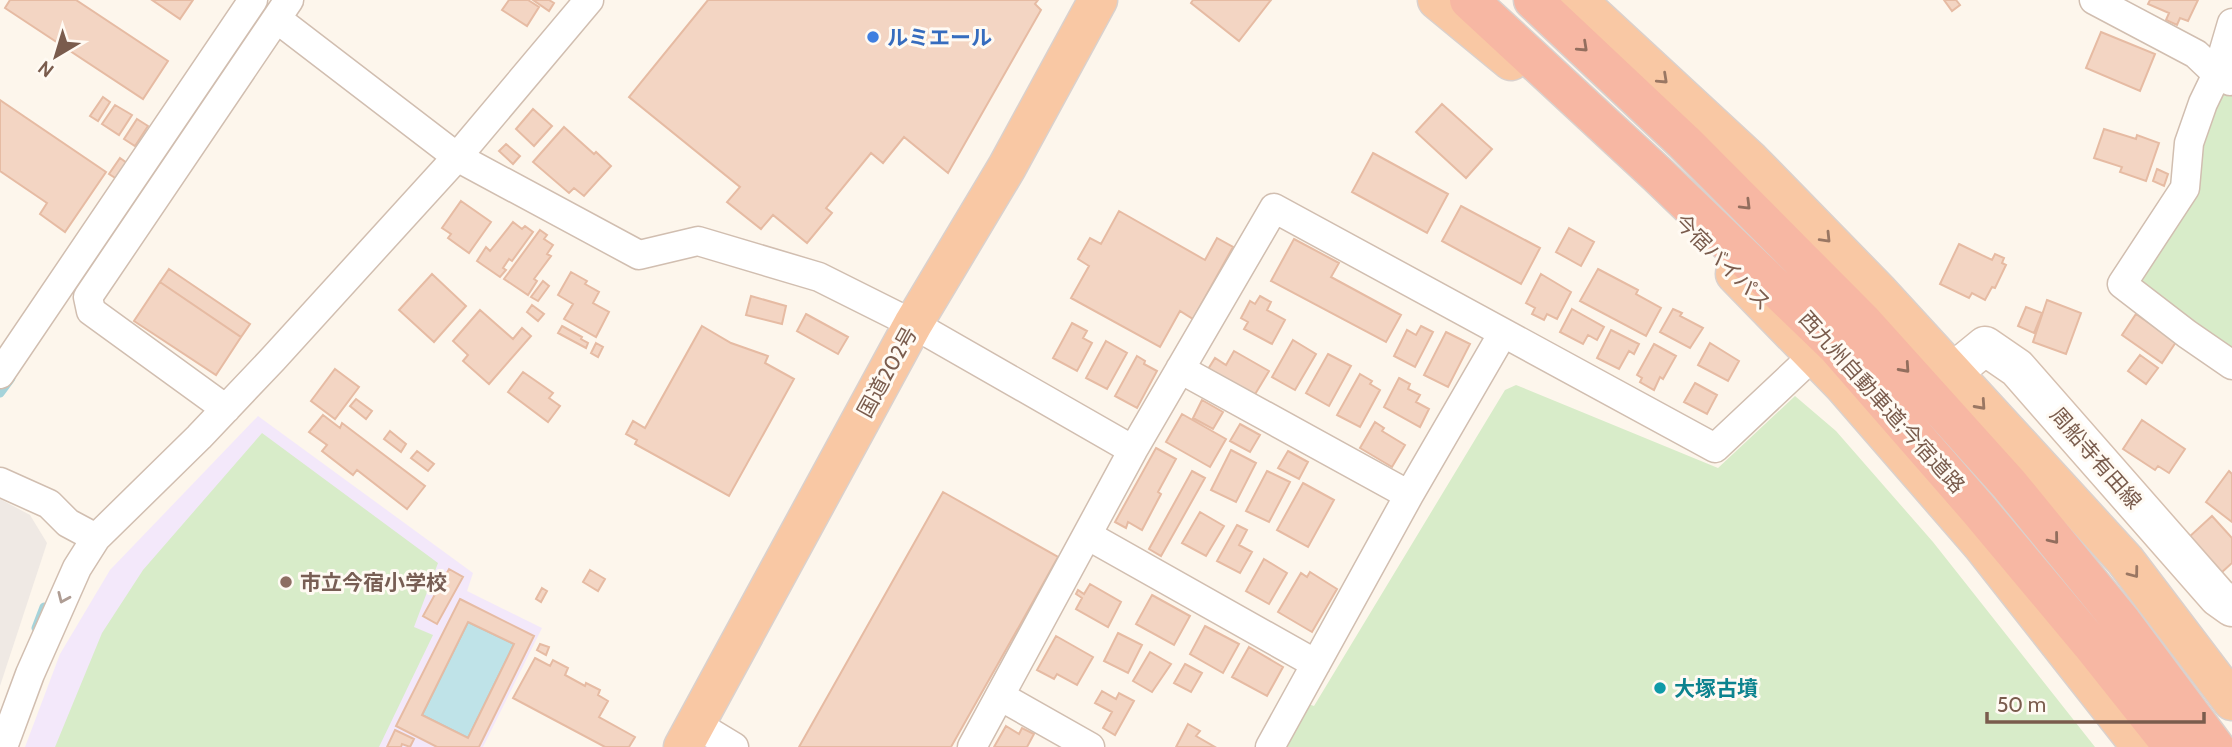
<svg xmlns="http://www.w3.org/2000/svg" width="2232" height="747" viewBox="0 0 2232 747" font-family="Cabin,'Noto Sans JP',sans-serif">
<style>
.industrial{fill:#efe9e4}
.education{fill:#f3e8fa}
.green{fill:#d8ecc9}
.water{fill:#bfe3e8;stroke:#a5d3da;stroke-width:2}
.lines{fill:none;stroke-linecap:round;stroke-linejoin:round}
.stream{stroke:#a5d3da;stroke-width:9}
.building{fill:#f3d5c3;stroke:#e6bba3;stroke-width:2;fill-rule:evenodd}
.minor-casing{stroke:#d1beb0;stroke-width:31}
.secondary-casing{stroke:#d6c0b0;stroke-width:41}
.trunk-casing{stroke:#dad1cd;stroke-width:41}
.motorway-casing{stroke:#dad1cd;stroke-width:41}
.minor{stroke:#fff;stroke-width:28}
.secondary{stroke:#fff;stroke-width:38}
.trunk{stroke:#f9c8a4;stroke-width:38}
.motorway{stroke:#f7b7a3;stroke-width:38}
.oneway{stroke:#936e5e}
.oneway2{stroke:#9a7763}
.oneway3{stroke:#af9d94}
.shop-dot{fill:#3f7fe0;stroke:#fffaf3;stroke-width:2.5}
.education-dot{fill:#8d6e63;stroke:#fffaf3;stroke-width:2.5}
.culture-dot{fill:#0f9aa8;stroke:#fffaf3;stroke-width:2.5}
.labels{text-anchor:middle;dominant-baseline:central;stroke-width:6;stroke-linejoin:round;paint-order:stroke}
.shop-label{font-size:21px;font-weight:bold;fill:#366cbe;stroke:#fffaf3;text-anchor:start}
.street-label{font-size:21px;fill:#7a5c4d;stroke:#fffaf3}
.education-label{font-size:21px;font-weight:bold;fill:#785e54;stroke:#fffaf3;text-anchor:start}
.culture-label{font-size:21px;font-weight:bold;fill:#0d838f;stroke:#fffaf3;text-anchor:start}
</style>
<rect width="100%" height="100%" fill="#fdf6ec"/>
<path class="industrial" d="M0 499 30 515 47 543 0 686Z"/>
<path class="education" d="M258 416 473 573 467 591 542 628 483 747H25L60 654 110 570Z"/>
<path class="green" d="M2229 92H2232V352L2142 287V275L2195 167 2217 96Z
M1516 385 1718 468 1795 396 1836 431 1933 542 2095 747H1284L1308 704 1314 706 1505 390Z
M262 433 438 563 414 627 433 635 379 747H55L102 633 143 570Z"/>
<path class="water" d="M468 622 514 644 468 738 422 715Z"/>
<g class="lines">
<path class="stream" d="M0 393 11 378
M36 628 44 607"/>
</g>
<path class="building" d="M10 0H76L168 61 143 99 5 8Z
M152 0H193L180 19Z
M509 0H528L539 7 527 26 502 10Z
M533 0H549L554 3 549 11Z
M708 0H1038L1035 4 1041 10 948 173 904 137 883 163 871 153 826 208 832 213 807 243 773 215 761 229 727 202 740 187 629 97Z
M1193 0H1271L1239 41 1191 3Z
M1944 0H1956L1960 5 1952 11Z
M2150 0H2198L2188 21 2180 18 2177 25 2166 20 2169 13 2148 4Z
M2101 32 2155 54 2140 91 2086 68Z
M103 97 110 102 98 121 90 116Z
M0 100 106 172 65 232 40 214 47 203 0 171Z
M1442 104 1492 149 1466 178 1416 132Z
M115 105 132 115 119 135 102 124Z
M533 109 552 126 534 146 516 129Z
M137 119 148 126 135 146 124 139Z
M564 127 594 154 596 152 611 166 584 196 574 188 569 193 533 162Z
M2104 129 2136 139 2137 135 2159 143 2146 181 2120 172 2122 167 2094 158Z
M506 144 520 156 513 164 499 151Z
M1373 153 1448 194 1427 233 1352 192Z
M120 158 127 163 117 179 109 174Z
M2157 169 2168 174 2164 186 2153 181Z
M461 201 491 222 469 253 448 238 451 234 442 228Z
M1461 206 1540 248 1521 284 1442 241Z
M1119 211 1205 260 1217 238 1233 247 1193 319 1180 311 1160 347 1071 298 1089 266 1078 259 1090 238 1101 244Z
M513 222 522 229 525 226 533 232 512 261 509 259 503 268 506 270 500 277 477 261 486 247 490 251Z
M1569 228 1594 242 1581 266 1556 252Z
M540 230 547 235 544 239 553 245 547 254 551 256 534 279 537 281 528 295 504 279Z
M1294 239 1339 263 1331 277 1401 315 1386 342 1271 281Z
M1959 244 1992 260 1995 254 2004 258 2002 263 2006 265 1995 288 1992 287 1985 300 1972 293 1969 298 1940 284Z
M169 269 250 324 241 337 160 282Z
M1598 269 1638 290 1636 294 1661 308 1646 336 1580 301Z
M571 272 587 281 585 284 599 292 593 303 609 312 596 337 564 319 573 304 558 295Z
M432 274 466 306 434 342 399 310Z
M1541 274 1571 292 1557 319 1547 314 1544 320 1532 314 1535 308 1526 303Z
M543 281 549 286 538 301 531 297Z
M160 282 241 337 216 375 134 321Z
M751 296 786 306 782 324 746 315Z
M1260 296 1271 302 1267 310 1285 320 1272 344 1244 329 1248 322 1241 318 1250 301 1255 304Z
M2047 300 2081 313 2066 354 2033 342Z
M532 305 544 314 538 321 527 312Z
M2026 307 2042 313 2034 333 2018 326Z
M1572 309 1604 327 1597 340 1588 335 1583 344 1560 332Z
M1673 309 1682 313 1680 316 1703 328 1690 348 1660 332Z
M480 310 513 339 522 328 531 336 489 384 463 361 468 355 453 341Z
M806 314 848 337 838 354 797 331Z
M2136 314 2176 342 2162 363 2122 335Z
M1072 323 1087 331 1083 338 1092 343 1077 371 1053 358Z
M562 326 582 337 581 339 588 343 586 348 558 333Z
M702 326 731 343 768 356 765 363 794 379 729 496 635 444 637 440 626 434 633 421 645 428Z
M1421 326 1433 332 1415 367 1394 356 1407 330 1416 335Z
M1611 330 1639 344 1634 354 1629 351 1619 369 1597 358Z
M1446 332 1470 344 1448 387 1424 375Z
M1293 340 1316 354 1295 390 1272 377Z
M1106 341 1127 353 1107 389 1086 378Z
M596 343 603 347 598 357 591 353Z
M1710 343 1739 361 1728 381 1698 365Z
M1654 344 1676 356 1663 379 1660 377 1654 390 1640 382 1642 378 1637 375Z
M1234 351 1269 371 1251 401 1205 374 1215 358 1226 365Z
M1328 354 1351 366 1329 406 1306 393Z
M2140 355 2158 368 2146 384 2128 371Z
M1137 356 1145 361 1144 364 1157 371 1137 408 1115 396Z
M335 369 359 387 335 419 311 401Z
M523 372 553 393 549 398 560 406 548 422 508 392Z
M1360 374 1372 381 1370 384 1380 390 1360 427 1337 415Z
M1399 378 1410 384 1408 389 1420 395 1416 402 1429 409 1420 427 1384 407Z
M1695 383 1717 395 1707 414 1684 402Z
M356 399 372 411 366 419 350 406Z
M1202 400 1223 412 1213 429 1193 418Z
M1182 414 1226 439 1210 467 1166 442Z
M323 415 340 428 342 423 425 486 407 509 357 470 353 475 322 451 327 445 309 432Z
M2142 420 2185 449 2169 473 2158 466 2155 470 2123 449Z
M1375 422 1384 428 1382 431 1405 445 1392 467 1360 448Z
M1240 424 1260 435 1250 452 1230 441Z
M390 431 406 444 401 452 384 439Z
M1156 448 1176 459 1158 492 1161 494 1142 530 1128 522 1126 528 1115 522Z
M1231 450 1256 463 1236 502 1211 490Z
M417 451 434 464 428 471 411 458Z
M1288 451 1308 462 1299 479 1278 468Z
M1192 471 1205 478 1161 556 1149 549Z
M1267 471 1290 482 1269 522 1246 511Z
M2229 471 2232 474V522L2206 502Z
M1303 483 1334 500 1308 547 1277 530Z
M943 492 1058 557 1025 616 951 747H799Z
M1200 512 1224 526 1206 556 1182 543Z
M2212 516 2232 538V563L2221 573 2188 538Z
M1237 525 1247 530 1239 545 1252 552 1240 573 1217 561Z
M1264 559 1287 573 1269 604 1246 591Z
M449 569 463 577 437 624 423 616Z
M590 570 605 579 598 591 583 582Z
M1310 572 1337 589 1312 632 1278 612 1301 573 1307 577Z
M1090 584 1121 602 1108 627 1076 609 1082 598 1076 594 1078 590 1084 594Z
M542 588 547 591 541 602 536 599Z
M1152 595 1190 616 1174 645 1136 624Z
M460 599 534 636 479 747H437L396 726ZM468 622 514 644 468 738 422 715Z
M1205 626 1239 644 1223 673 1190 654Z
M1118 633 1142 645 1128 673 1104 661Z
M1056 636 1093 657 1077 685 1057 674 1054 679 1037 670Z
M540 644 549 647 546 655 537 650Z
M1249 647 1283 667 1267 696 1232 677Z
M1150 652 1171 664 1152 692 1133 681Z
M535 658 550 666 553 660 568 668 565 675 585 686 586 683 600 690 598 695 608 701 599 717 635 737 629 747H605L513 698Z
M1185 664 1202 673 1191 692 1174 683Z
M1102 691 1116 699 1119 693 1134 701 1115 735 1103 728 1112 712 1095 703Z
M1188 724 1200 731 1196 736 1215 747H1176Z
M1006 726 1019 734 1022 728 1034 734 1027 747H994Z
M395 730 414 739 410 747 402 744 401 747H387Z"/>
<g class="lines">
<defs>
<path id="minor" d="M2094 0 2196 54 2217 74 2203 103 2189 143 2185 188 2122 284 2187 334 2232 365
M277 19 457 157 639 255 698 241 819 277 913 324 1133 450
M2230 81 2217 74 2232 23
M1180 369 1409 495
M0 374 253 0
M226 409 91 311 88 297 289 0
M0 482 49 504 68 523 96 538
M1087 535 1316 664
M1000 696 1090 747
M696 724 734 747
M3 747 30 674 77 568 96 538 199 437 273 359 457 157 589 0
M972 747 1133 450 1274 208 1715 448 1815 354
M1270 747 1409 495 1503 333"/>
<path id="secondary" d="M1952 373 1985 346 2017 368 2218 597 2232 607"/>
<path id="trunk" d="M1437 0 1511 61
M1577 0 1750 160 1879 292 2125 560 2232 701
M1735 274 1844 386 1982 545 2141 747
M683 747 913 324 1007 167 1098 0"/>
<path id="motorway" d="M1469 0 1657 174 1836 346 1978 509 2091 644 2173 747
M1533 0 1684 142 1863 322 2009 484 2122 622 2215 747"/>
</defs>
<use href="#minor" class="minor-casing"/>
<use href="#secondary" class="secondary-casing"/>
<use href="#trunk" class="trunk-casing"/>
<use href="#motorway" class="motorway-casing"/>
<use href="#minor" class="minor"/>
<use href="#secondary" class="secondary"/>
<use href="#trunk" class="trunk"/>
<use href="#motorway" class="motorway"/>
</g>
<defs><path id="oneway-chevron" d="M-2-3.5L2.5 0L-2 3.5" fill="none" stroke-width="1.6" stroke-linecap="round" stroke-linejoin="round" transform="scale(1.75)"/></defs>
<g class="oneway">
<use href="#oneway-chevron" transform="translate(1583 47) rotate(43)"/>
<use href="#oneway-chevron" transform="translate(1746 205) rotate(45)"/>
<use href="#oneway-chevron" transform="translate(1905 368) rotate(48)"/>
<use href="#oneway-chevron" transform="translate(2054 539) rotate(51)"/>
</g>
<g class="oneway2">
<use href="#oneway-chevron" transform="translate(1663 79) rotate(43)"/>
<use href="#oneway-chevron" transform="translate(1826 238) rotate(46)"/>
<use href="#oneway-chevron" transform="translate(1981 405) rotate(48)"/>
<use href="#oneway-chevron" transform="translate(2134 573) rotate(53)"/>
</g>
<use class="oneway3" href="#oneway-chevron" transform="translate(63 598) rotate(114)"/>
<circle class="shop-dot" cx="873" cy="37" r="7"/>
<circle class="education-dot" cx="286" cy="582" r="7"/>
<circle class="culture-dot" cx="1660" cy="688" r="7"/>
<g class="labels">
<g class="shop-label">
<text x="887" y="37">ルミエール</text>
</g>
<g class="street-label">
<text transform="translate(1723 262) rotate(45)">今宿バイパス</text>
<text transform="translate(887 372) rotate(-61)">国道202号</text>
<text transform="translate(1882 402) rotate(48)">西九州自動車道;今宿道路</text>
<text transform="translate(2096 458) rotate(49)">周船寺有田線</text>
</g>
<g class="education-label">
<text x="300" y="582">市立今宿小学校</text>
</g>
<g class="culture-label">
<text x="1674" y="688">大塚古墳</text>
</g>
</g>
<g transform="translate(56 56) rotate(218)" stroke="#fffaf3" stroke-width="5" paint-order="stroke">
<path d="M0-5L12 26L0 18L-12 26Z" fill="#7a5c4d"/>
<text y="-10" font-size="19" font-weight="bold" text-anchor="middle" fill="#7a5c4d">N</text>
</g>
<path d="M1987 712v10h217v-10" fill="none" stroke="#7a5c4d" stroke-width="3.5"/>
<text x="1997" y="712" font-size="21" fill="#7a5c4d" stroke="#fffaf3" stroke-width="5" paint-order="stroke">50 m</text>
</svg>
